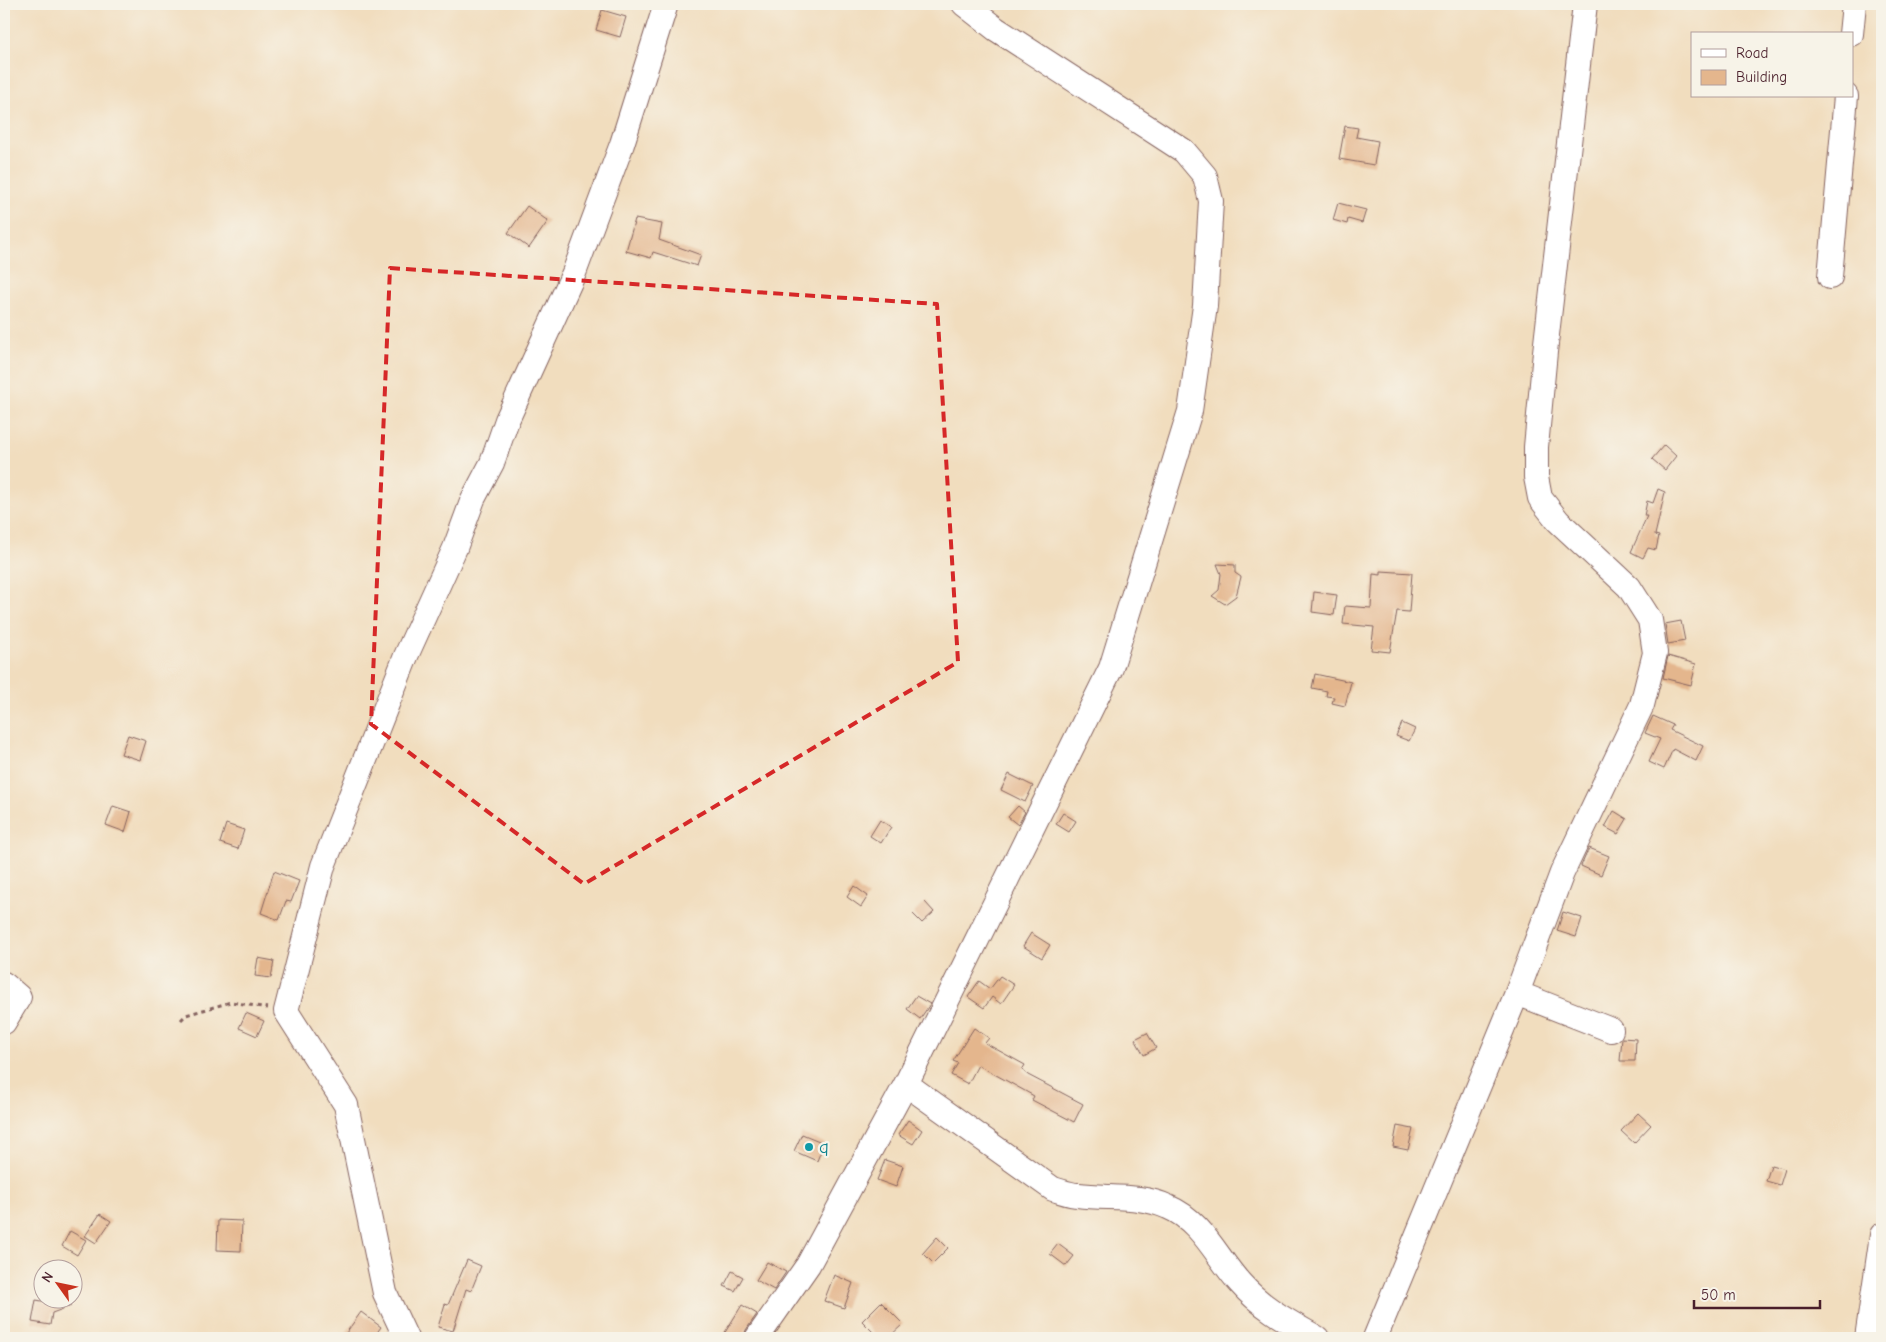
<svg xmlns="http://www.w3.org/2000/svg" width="1886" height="1342" viewBox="0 0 1886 1342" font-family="'Comic Neue',sans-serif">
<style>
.building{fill:#e4b68d}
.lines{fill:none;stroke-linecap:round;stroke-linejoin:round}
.minor-casing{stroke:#84625e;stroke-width:26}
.path{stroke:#84625e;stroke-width:3;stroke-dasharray:4 4;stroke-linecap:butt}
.minor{stroke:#fff;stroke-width:24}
.marked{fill:none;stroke:#d62828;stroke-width:4;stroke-dasharray:10 6;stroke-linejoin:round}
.culture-dot{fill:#0f9aa8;stroke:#f7f3e8;stroke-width:2}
.labels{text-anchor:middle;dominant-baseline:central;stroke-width:4.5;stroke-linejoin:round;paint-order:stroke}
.culture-label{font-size:19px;fill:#0d838f;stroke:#f7f3e8;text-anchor:start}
</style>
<rect width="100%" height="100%" fill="#f7f3e8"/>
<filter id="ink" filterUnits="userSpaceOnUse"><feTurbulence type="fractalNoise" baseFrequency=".02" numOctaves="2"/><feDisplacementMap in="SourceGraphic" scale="10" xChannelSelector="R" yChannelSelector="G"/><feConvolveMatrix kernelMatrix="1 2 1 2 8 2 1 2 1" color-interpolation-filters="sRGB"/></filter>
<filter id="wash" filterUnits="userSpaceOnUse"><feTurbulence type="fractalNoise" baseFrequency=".0096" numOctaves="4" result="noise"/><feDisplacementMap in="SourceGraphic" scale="20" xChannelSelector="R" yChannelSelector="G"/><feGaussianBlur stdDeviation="1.12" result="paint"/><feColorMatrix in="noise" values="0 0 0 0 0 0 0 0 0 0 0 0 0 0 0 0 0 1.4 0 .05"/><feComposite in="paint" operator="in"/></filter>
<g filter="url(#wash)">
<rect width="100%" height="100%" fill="#f1ddbe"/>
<g id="blocks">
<path class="building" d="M602 10 626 17 620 37 596 30Z
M1345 126 1358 128 1356 137 1378 141 1374 165 1339 159Z
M1338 203 1366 210 1362 223 1348 219 1347 224 1333 220Z
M527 206 548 221 529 248 508 233Z
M635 219 662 224 659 240 701 255 697 266 653 252 651 258 626 251Z
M1664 445 1676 456 1665 470 1652 459Z
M1658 489 1665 492 1655 535 1659 536 1656 550 1648 548 1643 558 1631 552 1647 516H1644L1647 501 1653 503Z
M1217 564 1235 565V573L1241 577 1236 596 1225 604 1212 596 1219 590 1221 574Z
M1381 571 1412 573 1409 612 1397 611 1390 652 1371 650 1374 627 1343 624 1345 606 1371 608 1373 574 1381 575Z
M1314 592 1337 595 1334 615 1312 612Z
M1681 621 1685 641 1668 644 1665 624Z
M1668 656 1696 664 1691 685 1663 678Z
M1315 674 1351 682 1345 706 1332 703 1334 697 1326 696 1327 691 1312 688Z
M1653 716 1673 725 1670 730 1703 746 1696 761 1673 749 1664 769 1649 762 1660 739 1645 733Z
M1402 723 1415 729 1409 741 1396 736Z
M128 735 146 741 140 760 121 754Z
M1009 774 1033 786 1025 802 1001 790Z
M113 806 131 812 125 832 106 825Z
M1018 806 1025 812 1018 825 1008 817Z
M1614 811 1627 819 1618 834 1605 827Z
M1063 813 1076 821 1069 832 1056 824Z
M880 820 891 827 881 843 870 836Z
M226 824 244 830 238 849 220 843Z
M1589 848 1609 856 1601 875 1581 866Z
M274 871 299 881 291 902 286 901 279 920 261 913Z
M854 886 868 896 861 907 847 897Z
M925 902 934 912 922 923 913 914Z
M1563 912 1582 918 1576 937 1557 931Z
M1031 933 1050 945 1042 958 1023 946Z
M258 958 274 961 271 978 255 976Z
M1000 976 1014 985 1001 1004 992 997 984 1008 968 997 979 981 990 989Z
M916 996 930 1004 920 1019 907 1009Z
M246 1013 264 1021 257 1036 239 1028Z
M974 1028 989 1038 985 1043 1025 1065 1022 1070 1028 1075 1083 1104 1074 1122 1032 1100 1034 1096 978 1065 968 1084 951 1075 958 1063 953 1061Z
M1147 1033 1156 1048 1144 1055 1135 1039Z
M1622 1038 1636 1039 1635 1061H1620Z
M1638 1113 1651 1125 1634 1143 1621 1131Z
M908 1120 922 1130 913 1144 898 1135Z
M1397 1126 1413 1129 1408 1150 1393 1147Z
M802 1134 824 1143 817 1161 794 1151Z
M885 1160 903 1166 896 1187 877 1180Z
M1771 1165 1785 1169 1780 1185 1766 1181Z
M100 1214 111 1221 96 1243 85 1236Z
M218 1220 242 1221 241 1251 217 1250Z
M70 1231 86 1240 77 1255 62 1246Z
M937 1237 948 1248 933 1263 923 1253Z
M1058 1244 1074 1256 1066 1266 1050 1254Z
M467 1260 481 1266 471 1291 466 1289 453 1331 438 1327 445 1304 448 1305Z
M767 1262 786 1272 774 1290 756 1280Z
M732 1271 743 1277 735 1291 724 1286Z
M834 1275 853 1283 844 1308 824 1301Z
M36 1300 71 1306 52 1313 50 1325 32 1322Z
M881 1302 903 1324 888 1338H879L862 1321Z
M742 1305 757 1314 746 1330 743 1338H731L724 1334Z
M361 1312 381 1327 373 1338H353L346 1333Z"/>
</g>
</g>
<g filter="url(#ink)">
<use href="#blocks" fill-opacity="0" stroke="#84625e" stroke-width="1"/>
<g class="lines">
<defs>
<path id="minor" d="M1851 34 1854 4
M1830 277 1846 96
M4 984 19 997 4 1022
M1517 993 1611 1030
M906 1084 1053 1189C1061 1191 1070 1195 1078 1195 1108 1199 1140 1194 1168 1207 1202 1221 1217 1258 1240 1283 1262 1308 1289 1322 1317 1338
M406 1338 385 1293 346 1105 286 1011 323 866 406 656 455 548 473 499 492 463 507 420 574 273 622 144 666 4
M757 1338 808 1265 906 1084 1111 668 1190 411 1205 306 1211 201 1205 176 1184 151 996 29 964 4
M1375 1338 1517 993 1562 873 1642 705 1655 653 1650 620 1629 587 1558 521 1540 498 1536 477V447L1545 352 1585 4
M1867 1338 1882 1235"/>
</defs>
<use href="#minor" class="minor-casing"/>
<path class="path" d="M181 1020 186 1015 231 1002 268 1008"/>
<use href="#minor" class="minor"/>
</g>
</g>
<path class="marked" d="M390 268 937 304 958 662 584 884 371 724Z"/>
<circle class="culture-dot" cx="809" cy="1147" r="5"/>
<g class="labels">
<g class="culture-label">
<text x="819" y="1147">q</text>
</g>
</g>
<rect width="1886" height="1342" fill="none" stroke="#f7f3e8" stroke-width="20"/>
<rect x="1691" y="32" width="162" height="65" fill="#f7f3e8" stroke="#b29e9c"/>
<rect x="1701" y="49" width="25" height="8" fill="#ffffff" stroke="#b29e9c"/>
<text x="1736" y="58" font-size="15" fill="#4a1f2b">Road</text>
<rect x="1701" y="70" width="25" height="15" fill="#e4b68d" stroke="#b29e9c"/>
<text x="1736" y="82" font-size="15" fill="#4a1f2b">Building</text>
<g transform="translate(58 1284) rotate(303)"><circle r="24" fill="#f7f3e8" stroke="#b29e9c"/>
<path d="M0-4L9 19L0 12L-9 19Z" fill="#c8321e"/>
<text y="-8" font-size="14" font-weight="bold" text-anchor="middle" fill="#4a1f2b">N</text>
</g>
<path d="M1694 1300v8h126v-8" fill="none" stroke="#4a1f2b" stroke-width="2.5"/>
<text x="1701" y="1300" font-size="15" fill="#4a1f2b" stroke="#f7f3e8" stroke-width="4" paint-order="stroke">50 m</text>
</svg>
